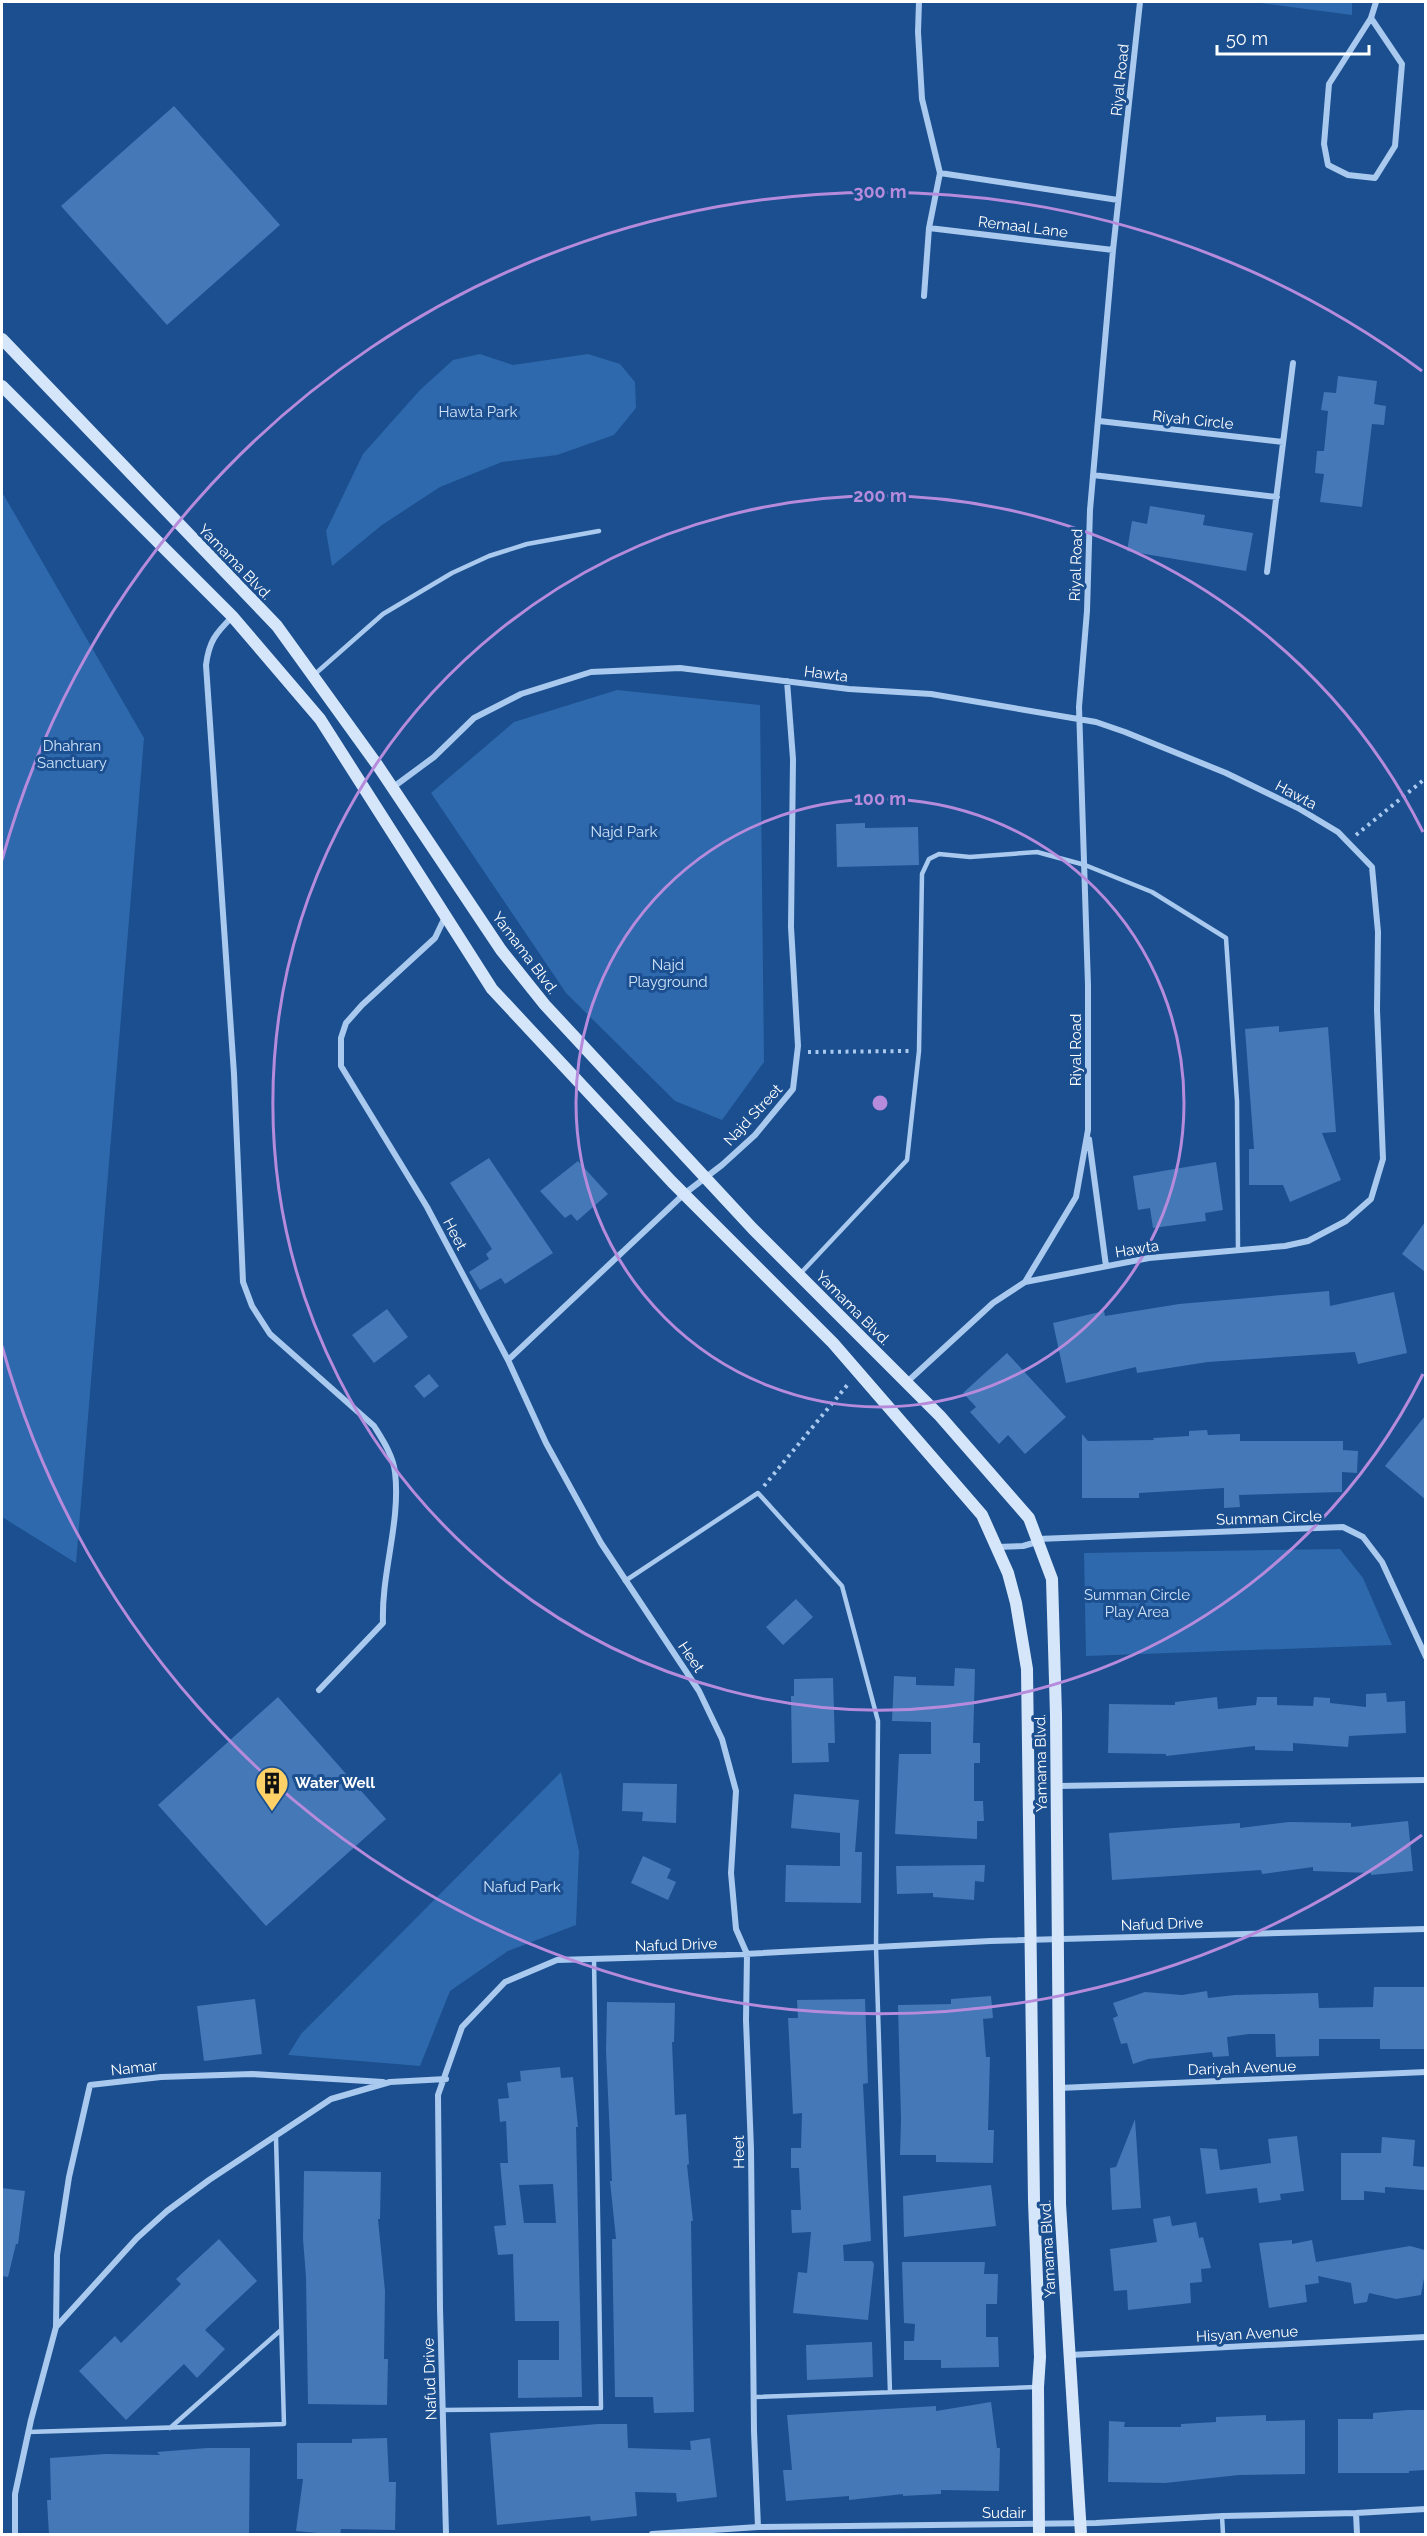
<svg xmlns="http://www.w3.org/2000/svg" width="1427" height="2536" viewBox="0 0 1427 2536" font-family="Raleway,sans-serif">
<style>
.green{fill:#2e69ad}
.building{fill:#4478b7;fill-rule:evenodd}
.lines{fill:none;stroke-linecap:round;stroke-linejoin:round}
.path{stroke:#a9c9ee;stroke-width:4;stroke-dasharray:3 4.5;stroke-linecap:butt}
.lane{stroke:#a9c9ee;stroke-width:4.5}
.street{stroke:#a9c9ee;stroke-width:6}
.secondary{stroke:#d6e6fa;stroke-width:12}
.ring{fill:none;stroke:#b68bdc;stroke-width:3}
.labels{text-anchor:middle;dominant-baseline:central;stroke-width:6;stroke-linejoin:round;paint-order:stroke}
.street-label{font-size:15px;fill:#fff;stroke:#1b4f8f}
.park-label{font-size:15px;fill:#cfe3fa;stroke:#1b4f8f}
.poi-label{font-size:15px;font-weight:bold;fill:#fff;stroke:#1b4f8f;text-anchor:start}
.centre{fill:#b68bdc;stroke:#1b4f8f;stroke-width:3}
.ring-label{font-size:18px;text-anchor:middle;font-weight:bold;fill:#b68bdc;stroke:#1b4f8f;stroke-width:6;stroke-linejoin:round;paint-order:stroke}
</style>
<rect width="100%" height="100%" fill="#1b4f8f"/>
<path class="green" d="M1253 2H1352V15Z
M480 354 513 365 588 354 620 364 635 382 636 408 614 435 557 455 502 462 440 487 382 525 332 566 326 531 363 454 420 390 453 360Z
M2 492 144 738 76 1563 2 1517Z
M617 690 760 705 764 1062 722 1120 675 1101 566 993 431 793 514 722Z
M1340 1549 1363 1578 1392 1645 1086 1656 1084 1553Z
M561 1772 579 1851 576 1925 508 1951 450 1991 420 2066 288 2055 301 2034Z"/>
<path class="building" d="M174 106 280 225 167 325 61 206Z
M1338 376 1377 381 1374 404 1386 406 1384 425 1372 424 1362 507 1320 502 1324 474 1315 473 1317 451H1324L1328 411 1321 410 1324 392 1336 393Z
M1150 506 1205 515 1203 525 1253 533 1246 571 1127 551 1132 521 1147 524Z
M865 823V828L918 827 919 865 837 867 836 824Z
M1279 1026V1032L1328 1027 1336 1132 1322 1133 1341 1180 1290 1202 1283 1185H1249V1149H1254L1245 1029Z
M489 1158 553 1253 505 1284 501 1278 480 1290 469 1272 489 1259 486 1254 492 1249 450 1183Z
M578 1161 608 1194 577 1221 571 1214 565 1218 540 1191Z
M1216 1162 1223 1210 1205 1213 1206 1221 1153 1228 1150 1208 1138 1210 1133 1176Z
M1425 1222V1272L1402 1254Z
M1329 1291 1330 1306 1394 1292 1407 1353 1358 1364 1355 1352 1208 1362 1137 1373 1136 1367 1066 1383 1053 1323 1104 1311 1105 1316 1179 1304Z
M387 1309 408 1337 374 1363 352 1335Z
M1007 1353 1066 1417 1025 1454 1008 1435 999 1444 970 1412 976 1407 963 1393Z
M429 1374 439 1386 424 1398 414 1386Z
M1425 1416V1499L1385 1466Z
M1207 1430 1208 1435 1240 1434V1441H1343V1450L1358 1451 1357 1473 1342 1472V1492L1239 1495 1240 1507 1224 1508V1488L1139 1493V1498H1082V1434L1088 1441 1154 1440 1153 1438 1189 1436V1431Z
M796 1599 813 1617 783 1645 766 1627Z
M955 1668 975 1669 973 1743H980V1763H974V1801H983L984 1821H977V1839L895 1834 899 1754H931V1722L892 1721 894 1676 916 1677V1685L954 1686Z
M833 1678 835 1743H828L829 1762 792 1763 791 1696H794V1679Z
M1386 1693 1387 1702 1405 1701 1406 1733 1349 1736 1348 1747 1293 1743V1751L1255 1750V1746L1166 1756V1754L1108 1753 1109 1704 1175 1705V1702L1217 1697 1218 1709 1256 1705 1257 1697H1277V1705L1313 1706 1314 1697 1330 1698V1703L1366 1707V1694Z
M278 1697 386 1819 266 1926 158 1805Z
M623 1783 677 1784 676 1823 642 1821 643 1812 622 1811Z
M794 1794 859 1800 855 1852H862L861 1903 785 1902 786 1865 840 1866V1833L791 1828Z
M1408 1821 1413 1871 1371 1875V1873L1313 1871V1867L1262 1874 1261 1870 1112 1880 1109 1833 1240 1823V1828L1289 1822 1351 1823V1827Z
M643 1856 671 1869 667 1878 676 1882 668 1900 631 1883Z
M985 1865 984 1882 975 1881 974 1900 933 1897V1893L897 1894 896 1866Z
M1374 1987H1425V2049H1380V2039H1319V2056L1276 2057 1275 2034H1249L1227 2037 1229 2056 1213 2057 1212 2052 1148 2059 1133 2064 1127 2043 1121 2044 1113 2018 1118 2016 1113 2003 1145 1992 1182 1995 1207 1991 1208 1998 1235 1995 1318 1993 1319 2008 1373 2007Z
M991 1996 993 2018 983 2019 986 2057H990L988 2130H994L993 2163 936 2162V2155H900L901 2119 898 2005 951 2004V1999Z
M255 1999 262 2054 204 2061 197 2006Z
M865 1999 868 2083 863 2084 871 2241 843 2245 844 2261H872L874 2264 868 2320 793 2313 798 2272 807 2273 811 2232 792 2233 791 2210H801L799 2168H791V2148H801L802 2113 793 2114 788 2018H798L797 2000Z
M607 2002 675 2003 674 2042H672L675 2115 686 2114 689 2164 687 2165 693 2221H691L694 2412 654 2413 653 2397H615L612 2239H616L610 2181H612L606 2051Z
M560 2067 561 2078 573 2077 578 2127H576L582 2397 518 2398V2360H559V2321H515L513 2254 498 2255 494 2226 506 2225 500 2163H508L506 2121 500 2122 498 2099 509 2098 507 2083 521 2081 520 2071ZM553 2184 556 2223H524L519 2185Z
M1135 2119 1141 2208 1112 2210 1110 2168 1116 2167Z
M1297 2136 1304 2191 1280 2194 1281 2200 1259 2203 1257 2188 1206 2194 1200 2148 1217 2149 1220 2170 1271 2163 1268 2139Z
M1382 2137 1415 2140 1413 2166 1425 2167 1424 2190 1385 2187V2193L1364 2191V2200H1341V2153H1381Z
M304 2171 381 2172 380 2219H378L385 2291 384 2359H388L387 2405 308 2404 306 2277 303 2239Z
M991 2185 996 2226 904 2237 903 2196Z
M2 2188 25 2191 18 2244H16L8 2277 2 2276Z
M1170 2216 1172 2226 1196 2222 1199 2238 1203 2237 1211 2268 1201 2269 1202 2282 1190 2283 1191 2303 1128 2310 1127 2290 1114 2291 1110 2249 1157 2242 1153 2219Z
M219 2239 257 2281 205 2330 225 2349 197 2378 184 2364 126 2420 79 2371 115 2336 121 2343 181 2284 176 2279Z
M1292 2240V2244L1312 2240 1316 2262 1410 2246 1425 2250V2273L1421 2295 1396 2299 1369 2293 1367 2302 1354 2304 1351 2283 1318 2276 1319 2283 1305 2285 1307 2302 1269 2308 1259 2243Z
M902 2262H985L984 2274H998L997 2304H986V2337H998L999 2367 941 2368V2360H904V2341H914L915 2324 904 2323Z
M872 2342 873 2377 807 2380 806 2345Z
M991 2402 997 2448H1000L999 2491 941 2490V2494L903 2496V2494L849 2500V2496L786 2501 783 2470H792L787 2415 936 2406V2411Z
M1408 2410H1425V2470L1409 2471V2473H1338V2419H1373V2413Z
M1266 2415V2421L1305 2420V2474L1239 2475 1165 2483 1108 2482 1109 2421 1125 2422 1124 2427H1181V2424L1216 2422V2417Z
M598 2424H627L628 2448 691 2450 690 2441 710 2438 717 2497 677 2502 676 2493 635 2492 637 2516 591 2521 590 2516 497 2525 490 2433Z
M387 2438 389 2482H396L395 2530 341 2529 340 2535 296 2531 303 2479H297V2443H352V2439Z
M207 2448H250L249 2535H49L47 2500H51L50 2458 105 2454 160 2455 157 2452Z"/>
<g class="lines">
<path class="path" d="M1356 835 1426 778
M808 1052 909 1051
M764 1486 849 1383"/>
<path class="lane" d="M315 674 383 614 452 573 489 556 527 544 599 531
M799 1275 907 1160 919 1051 922 874 929 859 939 854 970 857 1037 852 1085 865 1152 892 1226 938 1237 1101 1238 1250
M625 1581 758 1493 842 1586 878 1721 876 1947 890 2392
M754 2397 1036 2387
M443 2410 601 2408 594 1959
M170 2428 281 2330
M28 2432 284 2424 276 2138
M1222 2516 1223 2534"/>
<path class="street" d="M919 2 918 32 922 99 940 173 929 228 924 296
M1371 18 1402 64 1395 146 1375 178 1348 175 1328 165 1324 144 1329 84 1371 18 1376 2
M940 173 1118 200
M929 228 1113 250
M1099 421 1283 442
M1093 475 1277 497
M1267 572 1293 363
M232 617C216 633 209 641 206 665L234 1074 243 1282 252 1306 270 1334 374 1426C382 1439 393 1455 395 1472 401 1522 381 1573 383 1623L319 1690
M392 788 434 757 474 718 521 694 591 672 680 668 849 689 931 694 1096 722 1125 732 1226 773 1298 808 1338 832 1372 867 1378 932 1377 1010 1383 1159 1371 1199 1346 1221 1308 1241 1285 1246 1149 1258 1025 1282 993 1303 907 1382
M445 917 435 938 362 1005 346 1023 341 1038V1066L427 1207 508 1360 546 1443 601 1543 699 1691 722 1739 736 1791 731 1873 736 1929 747 1954 746 2020 751 2149 754 2431 758 2527
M1089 1139 1106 1266
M1025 1282 1076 1197 1088 1130V985L1079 707 1087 611 1090 510 1113 250 1140 2
M508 1360 684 1194 722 1165 755 1135 793 1089 798 1046 791 927 793 759 787 681
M1038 1539 1343 1527 1363 1537 1382 1562 1426 1657
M997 1547 1023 1546 1037 1542
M1057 1786 1426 1780
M1059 2088 1426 2072
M56 2327 57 2255 69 2177 90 2085 161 2077 252 2074 383 2082
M1070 2355 1426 2337
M1356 2513 1357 2534
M15 2534V2494L31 2420 56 2327 137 2238 167 2211 209 2180 331 2099 390 2082 446 2079
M446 2534 440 2308 438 2095 462 2027 505 1982 557 1960 726 1955 990 1941 1426 1929
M652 2534 758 2527 1096 2523 1222 2516 1356 2513 1426 2509"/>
<path class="secondary" d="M2 339 277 626 378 766 501 950 545 1005 753 1229 940 1416 1029 1518 1052 1579 1056 1715 1060 2204 1081 2534
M2 386 232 616 320 719 492 989 672 1182 833 1343 982 1515 1008 1573 1016 1603 1027 1669 1034 2201 1040 2357 1038 2387 1039 2534"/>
</g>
<g class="ring">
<circle cx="880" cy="1103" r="304"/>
<path d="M1423 1374A607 607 0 1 1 1423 832"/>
<path d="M1422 1835A911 911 0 0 1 2 1346M2 860A911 911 0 0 1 1422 371"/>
</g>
<defs>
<symbol id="building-pin" viewBox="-11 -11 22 30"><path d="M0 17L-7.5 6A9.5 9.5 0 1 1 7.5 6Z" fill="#ffd166" stroke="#1b4f8f"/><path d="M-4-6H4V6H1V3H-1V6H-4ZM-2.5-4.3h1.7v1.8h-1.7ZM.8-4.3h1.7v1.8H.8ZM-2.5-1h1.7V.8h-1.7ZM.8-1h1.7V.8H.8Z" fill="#111"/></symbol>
</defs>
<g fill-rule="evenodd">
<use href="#building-pin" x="253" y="1764" width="38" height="52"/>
</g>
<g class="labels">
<g class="street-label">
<text transform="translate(1120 80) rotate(-84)">Riyal Road</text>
<text transform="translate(1023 227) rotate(7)">Remaal Lane</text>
<text transform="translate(1193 420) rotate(6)">Riyah Circle</text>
<text transform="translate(235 562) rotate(46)">Yamama Blvd.</text>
<text transform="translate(1076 565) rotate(-88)">Riyal Road</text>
<text transform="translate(826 674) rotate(7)">Hawta</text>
<text transform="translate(1296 795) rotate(28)">Hawta</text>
<text transform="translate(525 953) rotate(53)">Yamama Blvd.</text>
<text transform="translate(1076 1050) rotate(-90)">Riyal Road</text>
<text transform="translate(753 1115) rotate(-47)">Najd Street</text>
<text transform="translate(455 1234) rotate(62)">Heet</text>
<text transform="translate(1137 1249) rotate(-9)">Hawta</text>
<text transform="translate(853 1308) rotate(45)">Yamama Blvd.</text>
<text transform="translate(1269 1518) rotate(-2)">Summan Circle</text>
<text transform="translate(691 1657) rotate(56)">Heet</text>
<text transform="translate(1041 1763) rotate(-91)">Yamama Blvd.</text>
<text transform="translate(1162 1924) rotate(-2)">Nafud Drive</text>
<text transform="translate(676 1945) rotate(-2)">Nafud Drive</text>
<text transform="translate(134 2068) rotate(-6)">Namar</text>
<text transform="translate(1242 2068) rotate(-2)">Dariyah Avenue</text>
<text transform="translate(739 2152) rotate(-91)">Heet</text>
<text transform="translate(1048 2249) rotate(-93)">Yamama Blvd.</text>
<text transform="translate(1247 2334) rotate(-3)">Hisyan Avenue</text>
<text transform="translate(430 2379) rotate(-92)">Nafud Drive</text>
<text x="1004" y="2513">Sudair</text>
</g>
<g class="park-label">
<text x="478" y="412">Hawta Park</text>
<text x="72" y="746">Dhahran<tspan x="72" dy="17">Sanctuary</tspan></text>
<text x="624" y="832">Najd Park</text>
<text x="668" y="965">Najd<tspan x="668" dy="17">Playground</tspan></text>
<text x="1137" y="1595">Summan Circle<tspan x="1137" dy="17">Play Area</tspan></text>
<text x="522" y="1887">Nafud Park</text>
</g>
<g class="poi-label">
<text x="295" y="1783">Water Well</text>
</g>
</g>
<circle cx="880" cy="1103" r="9" class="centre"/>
<g class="ring-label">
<text x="880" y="198">300 m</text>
<text x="880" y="502">200 m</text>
<text x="880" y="805">100 m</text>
</g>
<rect width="1427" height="2536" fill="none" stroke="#ffffff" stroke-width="6"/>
<path d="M1217 45v9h152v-9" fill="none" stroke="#ffffff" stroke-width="3"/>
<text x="1226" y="45" font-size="18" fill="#ffffff" stroke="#1b4f8f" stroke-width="4.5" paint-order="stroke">50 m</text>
</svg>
